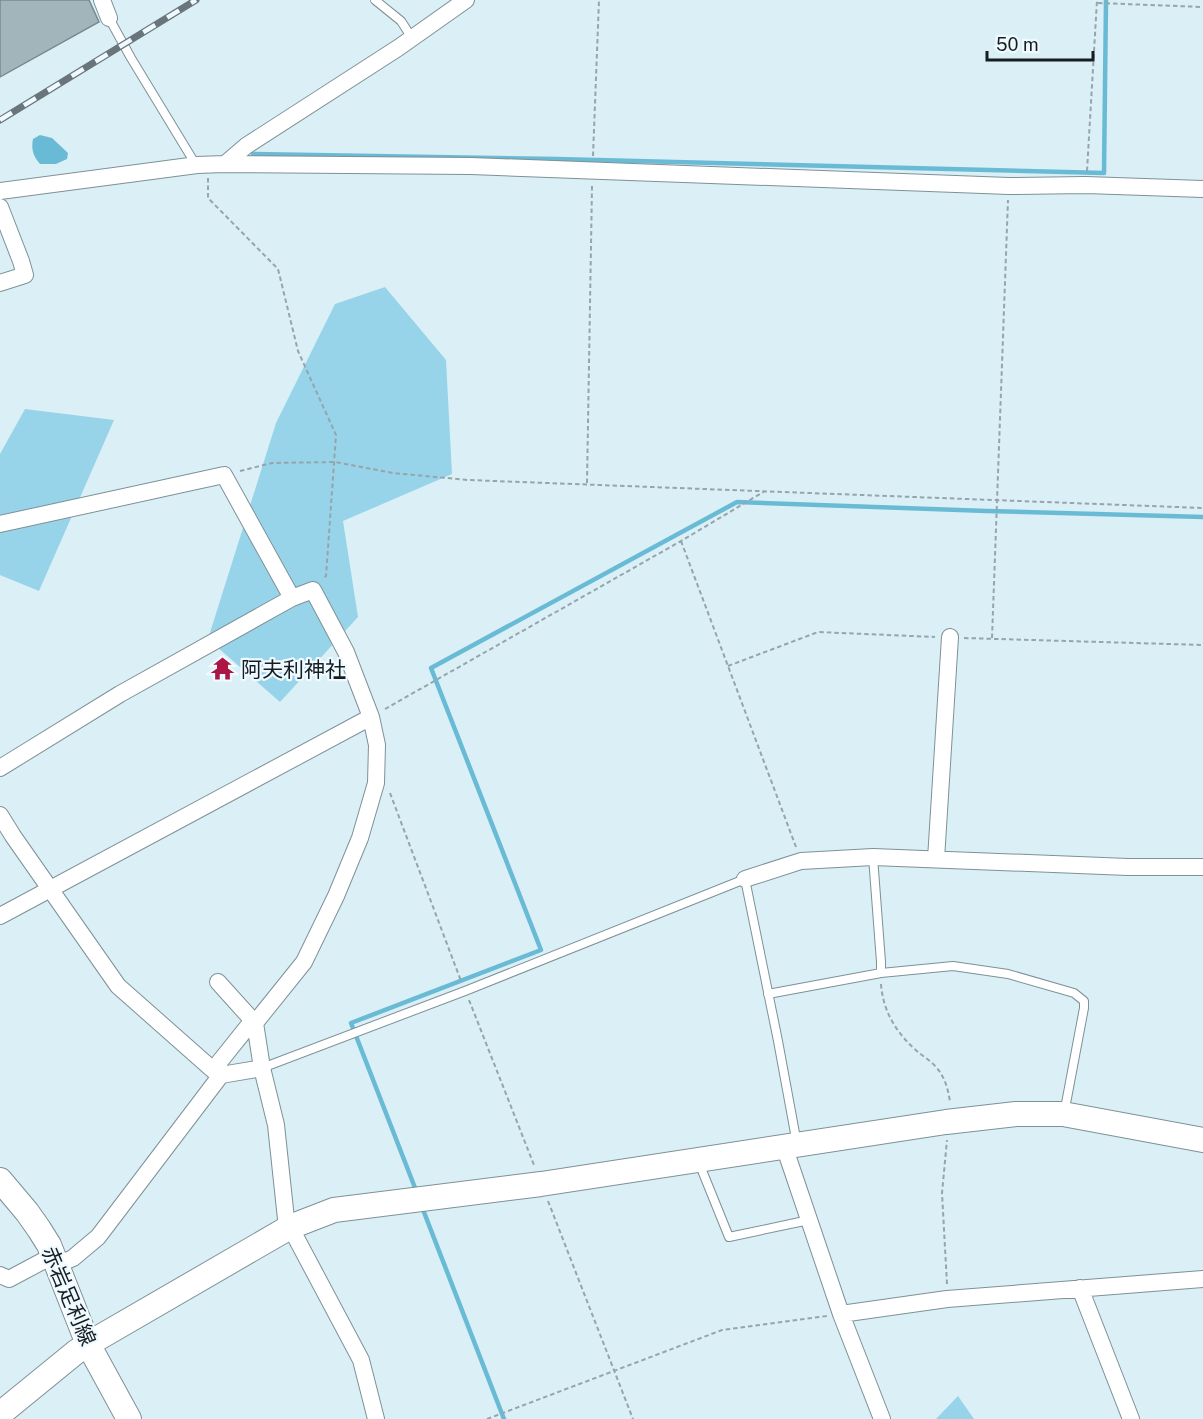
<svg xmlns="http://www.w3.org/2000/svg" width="1203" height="1419" viewBox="0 0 1203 1419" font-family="'Public Sans','Noto Sans JP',sans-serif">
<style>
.green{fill:#97d4e9}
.water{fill:#69bbd5}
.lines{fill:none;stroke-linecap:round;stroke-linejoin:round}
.stream{stroke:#69bbd5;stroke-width:4.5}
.building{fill:#a1b5bb;stroke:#778a90;stroke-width:1.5}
.lane-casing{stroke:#7e9197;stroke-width:10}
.street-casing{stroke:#7e9197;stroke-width:18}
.secondary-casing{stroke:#7e9197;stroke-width:26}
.path{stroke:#96a5ab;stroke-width:2;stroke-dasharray:4.5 3;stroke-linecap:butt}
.lane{stroke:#fff;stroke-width:8}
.street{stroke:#fff;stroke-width:16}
.secondary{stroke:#fff;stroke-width:24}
.rail-casing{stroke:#69757a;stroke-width:7}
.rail{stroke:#eefaff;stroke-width:4.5;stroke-dasharray:14;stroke-linecap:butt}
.labels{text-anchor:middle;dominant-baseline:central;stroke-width:4.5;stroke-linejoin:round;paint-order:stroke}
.poi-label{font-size:21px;fill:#161d20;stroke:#eefaff;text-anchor:start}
.street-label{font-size:21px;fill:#161d20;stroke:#eefaff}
</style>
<rect width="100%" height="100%" fill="#dbeff6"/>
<path class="green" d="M385 287 446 360 452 474 343 521 358 617 280 702 208 639 276 423 335 304Z
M25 409 114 420 39 591 0 575V454Z
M958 1396 974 1419H936Z"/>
<path class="water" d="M40 135 52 138 68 153 67 159 56 164H40C33 156 31 149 33 139Z"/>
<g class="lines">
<path class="stream" d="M253 154 557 159 1104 173 1106 0
M417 1193 351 1023 541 950 431 668 737 502 987 511 1203 517
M422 1207 504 1419"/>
</g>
<path class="building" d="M0 0H89L99 22 0 77Z"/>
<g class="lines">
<defs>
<path id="lane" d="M375 0 401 21 412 38
M109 18 131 58 196 165
M873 857 881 962V973L953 966 1008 974 1074 993 1084 1001V1008L1064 1114
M768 994 881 973
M262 1068 465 991 745 879 778 1041 797 1144
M699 1163 729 1237 809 1220"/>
<path id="street" d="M102 0 109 18
M225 164 246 146 398 48 466 0
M0 191 197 165 225 164 471 166 1009 186 1086 185 1203 189
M0 207 21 261 25 275 0 283
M0 524 224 475 292 598
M0 768 120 694 292 598 313 590 346 652 371 717 377 745 376 783 360 838 336 896 304 962 255 1023 262 1068 276 1125 286 1219 361 1360 376 1419
M0 815 13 836 118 986 213 1070 221 1075 262 1068
M936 859 950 637
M745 879 801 861 873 857 1128 867H1203
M0 916 371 717
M218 982 255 1023
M213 1070 253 1020
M784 1146 841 1314 882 1419
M57 1265 73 1258 98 1237 221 1075
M0 1275 9 1279 54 1255
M1080 1288 1131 1419
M841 1314 947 1299 1203 1279"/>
<path id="secondary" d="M0 1180 27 1212 39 1229 49 1245 88 1344 129 1419
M0 1414 76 1352 88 1344 290 1227 334 1210 541 1184 946 1122 1016 1114H1063L1203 1140"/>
</defs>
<use href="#lane" class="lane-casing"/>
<use href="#street" class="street-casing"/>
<use href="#secondary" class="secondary-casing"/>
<path class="path" d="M1098 3 1203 7
M593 156 599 0
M1087 171 1097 0
M208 178V198L278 269 298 351 336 435 326 576 323 579
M240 471 272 463 335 462 393 473 468 480 1203 508
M587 483 592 186
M681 541 796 847
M964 638 1203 645
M992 638 1008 200
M728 666 818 632 935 637
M385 709 681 541 765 491
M390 793 461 981
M881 984C883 1012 897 1034 918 1052 924 1057 931 1061 936 1067 945 1077 948 1089 950 1102
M469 1000 534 1165
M548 1201 633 1419
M947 1284 942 1193 947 1140
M487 1419 722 1330 827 1316"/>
<use href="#lane" class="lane"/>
<use href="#street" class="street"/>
<use href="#secondary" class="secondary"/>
<defs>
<path id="rail" d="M0 120 196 0"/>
</defs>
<use href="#rail" class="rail-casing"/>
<use href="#rail" class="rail"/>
</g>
<defs>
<symbol id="temple-bare" viewBox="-9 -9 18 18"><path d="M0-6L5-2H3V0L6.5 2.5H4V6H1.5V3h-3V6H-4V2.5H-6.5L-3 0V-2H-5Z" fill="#ab1644" stroke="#eefaff" stroke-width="2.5" paint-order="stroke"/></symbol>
</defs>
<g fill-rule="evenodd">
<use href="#temple-bare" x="206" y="652" width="33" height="33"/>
</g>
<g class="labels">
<g class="poi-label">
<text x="241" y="669">阿夫利神社</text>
</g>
<g class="street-label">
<text transform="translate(69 1296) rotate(67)">赤岩足利線</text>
</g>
</g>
<path d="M987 51v9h106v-9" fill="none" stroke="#161d20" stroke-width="3"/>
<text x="996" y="51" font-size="18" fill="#161d20" stroke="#eefaff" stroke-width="4.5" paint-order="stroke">50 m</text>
</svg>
